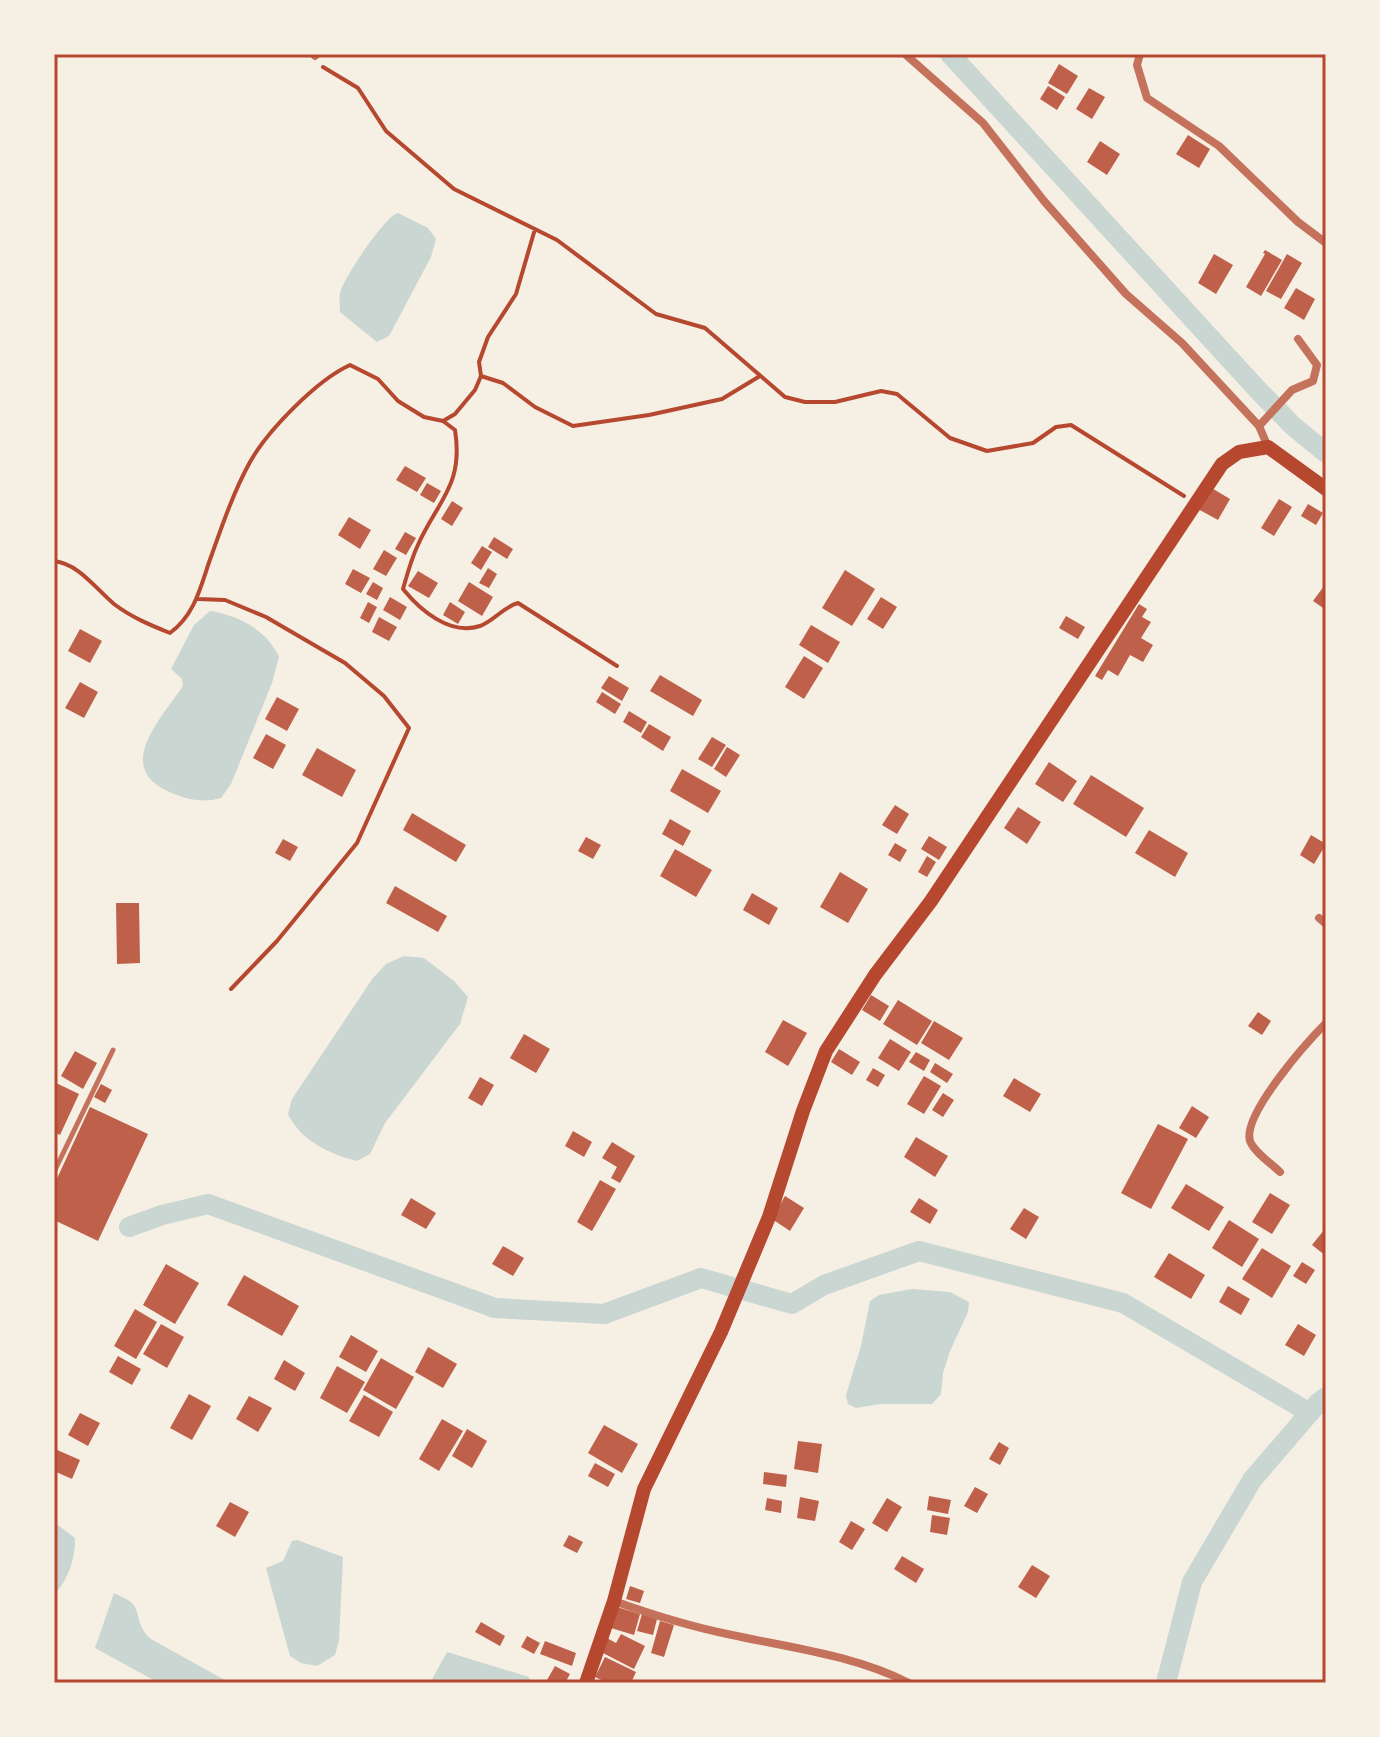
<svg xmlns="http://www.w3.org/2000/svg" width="1380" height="1737" viewBox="0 0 1380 1737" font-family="'Work Sans',sans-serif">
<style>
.water{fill:#c9d6d2}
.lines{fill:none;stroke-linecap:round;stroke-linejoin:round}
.canal{stroke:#c9d6d2;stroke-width:20}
.building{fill:#bf614a}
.path{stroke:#b5482f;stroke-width:4}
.service{stroke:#c5725c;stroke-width:5}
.minor{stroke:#c5725c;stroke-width:8}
.secondary{stroke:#b5482f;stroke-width:14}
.neatline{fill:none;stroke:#b5482f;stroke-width:3}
</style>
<rect width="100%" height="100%" fill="#f6efe4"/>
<path class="water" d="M398 213 428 228 436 239 431 257 389 336 377 342 340 312C340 306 339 299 340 293 343 279 385 216 398 213Z
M210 611C238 615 267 630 279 657L272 683 231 784 221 798C204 803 188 800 172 793 112 769 160 720 183 686L182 679 171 669 194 625Z
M404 956 424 958 454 981 468 997 460 1024 385 1123 370 1154 357 1161C330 1154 301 1141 288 1114L292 1099 373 978 386 964Z
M912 1289 950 1292 969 1302 968 1312 950 1351 943 1373 941 1394 932 1404H880L856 1408 848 1404 846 1395 861 1346 870 1301 879 1295Z
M54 1522 75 1538C76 1556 68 1582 54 1594Z
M297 1540 343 1557 339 1640 335 1655 317 1666 301 1663 290 1656 266 1568 283 1561 292 1541Z
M114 1593C119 1596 128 1599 132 1603 141 1612 135 1625 151 1639L230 1683H159L95 1648Z
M447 1652 529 1677 531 1683H430Z"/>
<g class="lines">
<path class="canal" d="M950 54 1257 389 1293 426 1326 453
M129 1227 162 1215 208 1204 495 1308 604 1314 701 1278 792 1304 824 1285 919 1251 1123 1303 1310 1413
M1166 1683 1192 1582 1252 1480 1318 1403 1326 1397"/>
</g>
<path class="building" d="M1059 64 1078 76 1067 94 1048 83Z
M1048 86 1065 97 1057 110 1040 99Z
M1089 88 1105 97 1092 119 1076 109Z
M1188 135 1210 149 1199 168 1176 154Z
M1100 141 1120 154 1107 175 1087 162Z
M1265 250 1282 260 1261 296 1246 287 1265 254 1263 253Z
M1214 254 1233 265 1216 294 1198 283Z
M1287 254 1302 263 1281 299 1266 291Z
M1296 288 1315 299 1304 320 1284 308Z
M405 466 426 478 417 492 396 480Z
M427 483 441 491 434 503 420 495Z
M1210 487 1230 499 1218 520 1198 509Z
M1279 499 1292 507 1274 536 1261 528Z
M452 501 463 508 452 526 441 519Z
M1308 504 1323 513 1316 525 1301 516Z
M349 517 371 530 360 549 338 535Z
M405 532 416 538 406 555 395 549Z
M494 537 513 549 507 559 488 547Z
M482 546 492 552 481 570 471 563Z
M384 550 397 558 386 576 373 569Z
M488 568 497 574 489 588 479 583Z
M353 569 370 578 361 593 345 584Z
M845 570 875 589 852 626 822 608Z
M418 571 438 583 429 598 408 586Z
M373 582 383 588 377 600 366 594Z
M469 582 493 597 482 616 458 601Z
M1324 586 1326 588V610L1313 601Z
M390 597 407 607 400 620 383 610Z
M881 597 897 607 883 629 867 619Z
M368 602 377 607 369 623 360 618Z
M450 602 465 612 458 624 443 615Z
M1139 604 1147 609 1142 617 1151 622 1141 638 1153 645 1143 662 1130 655 1118 676 1108 670 1102 680 1095 676Z
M1066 616 1085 627 1078 639 1059 628Z
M379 617 397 627 389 641 372 632Z
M811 625 840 642 828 663 799 645Z
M80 629 102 641 90 663 68 651Z
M804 656 823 668 804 699 785 687Z
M660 675 702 700 693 716 650 691Z
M609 676 629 688 622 701 601 688Z
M80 682 98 692 84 718 65 708Z
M602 692 621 704 615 714 596 702Z
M277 697 299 709 287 731 265 719Z
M629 711 647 722 641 733 623 722Z
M649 724 671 737 663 751 641 737Z
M266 734 286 745 273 769 253 758Z
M712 737 726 745 712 767 698 759Z
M727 747 740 755 726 777 714 769Z
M317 748 356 770 342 797 302 775Z
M1049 762 1077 781 1063 802 1035 784Z
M682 769 721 791 708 813 670 791Z
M1091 775 1144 808 1126 837 1073 804Z
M895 805 909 814 897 834 882 825Z
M1018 807 1041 822 1027 844 1004 828Z
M412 813 466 845 456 862 403 830Z
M670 819 691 831 683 846 662 834Z
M1149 830 1188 853 1175 877 1135 853Z
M1311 835 1326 844 1314 864 1300 855Z
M929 836 947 847 939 860 921 849Z
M586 837 601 845 593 859 578 851Z
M283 839 298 847 290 861 275 853Z
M895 843 907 850 900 862 888 855Z
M675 849 712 870 696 897 660 876Z
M927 856 936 862 927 877 918 872Z
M840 872 868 889 848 923 820 907Z
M395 886 447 916 438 932 386 903Z
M752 893 778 908 769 925 743 910Z
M116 903H139L140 963 117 964Z
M871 995 889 1006 880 1021 862 1010Z
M898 1000 932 1021 917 1045 883 1024Z
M1258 1012 1271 1021 1262 1035 1248 1026Z
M783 1020 807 1033 788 1066 765 1052Z
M934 1021 963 1038 949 1060 921 1043Z
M524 1034 550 1049 536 1073 510 1058Z
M890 1039 911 1052 899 1071 878 1058Z
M839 1049 860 1062 852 1075 831 1062Z
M75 1051 97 1063 83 1089 61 1076Z
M916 1052 930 1060 924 1071 909 1062Z
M935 1063 953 1074 947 1083 930 1072Z
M873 1068 885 1075 878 1087 866 1080Z
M924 1076 941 1086 924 1114 907 1104Z
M480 1077 494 1085 482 1106 468 1098Z
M1014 1078 1041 1094 1030 1112 1003 1096Z
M54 1082 79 1094 60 1135 54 1132Z
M101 1084 112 1090 105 1103 94 1097Z
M943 1093 954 1100 943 1117 932 1110Z
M1192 1106 1209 1117 1196 1138 1179 1128Z
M90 1107 148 1134 98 1241 54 1220V1185Z
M1158 1124 1188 1139 1151 1209 1121 1193Z
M573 1131 592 1142 584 1157 565 1146Z
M916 1137 948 1156 935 1177 904 1157Z
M612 1142 635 1156 620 1183 611 1178 617 1167 602 1158Z
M600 1180 616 1189 592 1231 577 1222Z
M1186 1184 1224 1207 1209 1231 1171 1208Z
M1270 1193 1290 1205 1272 1234 1252 1222Z
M785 1196 804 1208 790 1231 772 1219Z
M411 1198 436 1213 426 1229 401 1215Z
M919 1198 938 1210 930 1224 910 1212Z
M1024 1208 1039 1217 1026 1239 1010 1229Z
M1229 1220 1259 1239 1242 1267 1212 1248Z
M1324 1230 1326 1232V1256L1312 1245Z
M503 1246 524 1258 513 1276 492 1264Z
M1262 1248 1291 1266 1272 1298 1242 1279Z
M1169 1253 1205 1275 1191 1299 1154 1277Z
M1302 1262 1315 1270 1306 1284 1293 1276Z
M166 1264 199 1283 175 1324 143 1305Z
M244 1275 299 1306 282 1336 227 1305Z
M1228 1286 1250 1299 1241 1315 1219 1302Z
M135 1309 157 1322 136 1359 114 1346Z
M161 1324 184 1337 167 1368 143 1354Z
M1298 1324 1316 1335 1304 1356 1285 1345Z
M351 1335 378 1351 366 1372 339 1357Z
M428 1347 457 1364 443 1388 415 1372Z
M118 1356 141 1369 132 1385 109 1372Z
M381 1358 414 1377 396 1409 363 1390Z
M284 1360 305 1373 295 1391 274 1379Z
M337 1366 365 1382 347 1413 320 1398Z
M189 1394 211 1406 192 1440 170 1428Z
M364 1395 393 1412 379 1437 349 1421Z
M249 1396 272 1408 258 1432 236 1419Z
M80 1413 100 1423 88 1446 68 1435Z
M442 1419 463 1431 439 1471 419 1459Z
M604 1425 638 1444 622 1473 588 1453Z
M467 1429 487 1441 472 1468 452 1456Z
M798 1441 822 1444 818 1473 794 1469Z
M999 1442 1009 1448 1000 1465 989 1459Z
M55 1449 80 1460 72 1479 54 1471Z
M595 1463 615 1474 608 1487 588 1476Z
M764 1472 787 1475 786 1487 763 1484Z
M975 1487 988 1494 977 1513 964 1506Z
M929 1496 951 1500 948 1514 927 1510Z
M800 1497 819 1501 815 1521 797 1518Z
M767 1498 782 1501 781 1513 765 1510Z
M887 1498 902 1507 887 1532 872 1523Z
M230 1502 249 1512 235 1537 216 1526Z
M932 1515 950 1518 947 1535 930 1532Z
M851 1521 865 1529 852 1550 839 1542Z
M569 1535 583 1542 577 1553 563 1546Z
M902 1556 924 1569 916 1583 894 1569Z
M1032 1565 1050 1576 1036 1598 1018 1587Z
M630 1586 644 1591 640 1603 626 1599Z
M617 1607 640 1614 634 1635 611 1628Z
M642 1614 657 1619 653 1635 637 1631Z
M660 1621 674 1625 664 1657 651 1653Z
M481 1622 505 1636 500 1646 475 1632Z
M621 1634 645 1646 634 1669 601 1652 607 1638 616 1643Z
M527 1636 540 1643 534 1654 521 1647Z
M545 1641 576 1653 572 1666 540 1654Z
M605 1657 636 1672 631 1683H608L595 1677Z
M555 1666 570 1674 565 1683 547 1680Z"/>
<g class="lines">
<path class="path" d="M323 67 358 88 386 131 454 189 557 240 656 314 705 328 785 397 805 402H835L881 391 897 394 950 438 987 451 1033 443 1056 427 1071 425 1184 496
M481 376 503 383 535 407 573 426 649 415 722 399 760 376
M443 421 455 430C464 486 437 501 417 547 411 560 407 575 403 589 420 610 450 636 480 626 494 621 503 607 518 603L617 666
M54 561C79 564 95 588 114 604 131 617 150 625 170 633 197 613 201 583 212 554 223 523 234 491 250 462 268 430 317 380 350 365L378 379 398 401 424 417 443 421 455 414 475 390 481 376 479 362 488 337 516 294 535 229
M198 599 225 600 266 617 345 663 384 696 409 728 357 843 277 941 231 989"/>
<path class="service" d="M54 1172 113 1050"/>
<path class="minor" d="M905 54 983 123 1044 201 1126 294 1182 343 1259 426 1268 447
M1140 54 1137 65 1147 98 1219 146 1298 222 1326 243
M315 56 317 54
M1259 426 1292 390 1313 381 1317 365 1298 339
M1319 918 1326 924
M1280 1172C1272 1164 1254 1152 1250 1141 1242 1115 1307 1042 1326 1023
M614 1601C653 1615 692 1627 732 1635 792 1648 853 1655 909 1683"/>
<path class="secondary" d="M586 1683 614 1601 644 1489 721 1332 769 1217 803 1111 826 1051 875 975 931 901 1222 464 1239 452 1268 447 1326 489"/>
</g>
<rect width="1380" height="1737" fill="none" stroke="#f6efe4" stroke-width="112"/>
<rect x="56" y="56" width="1268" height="1625" class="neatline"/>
</svg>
